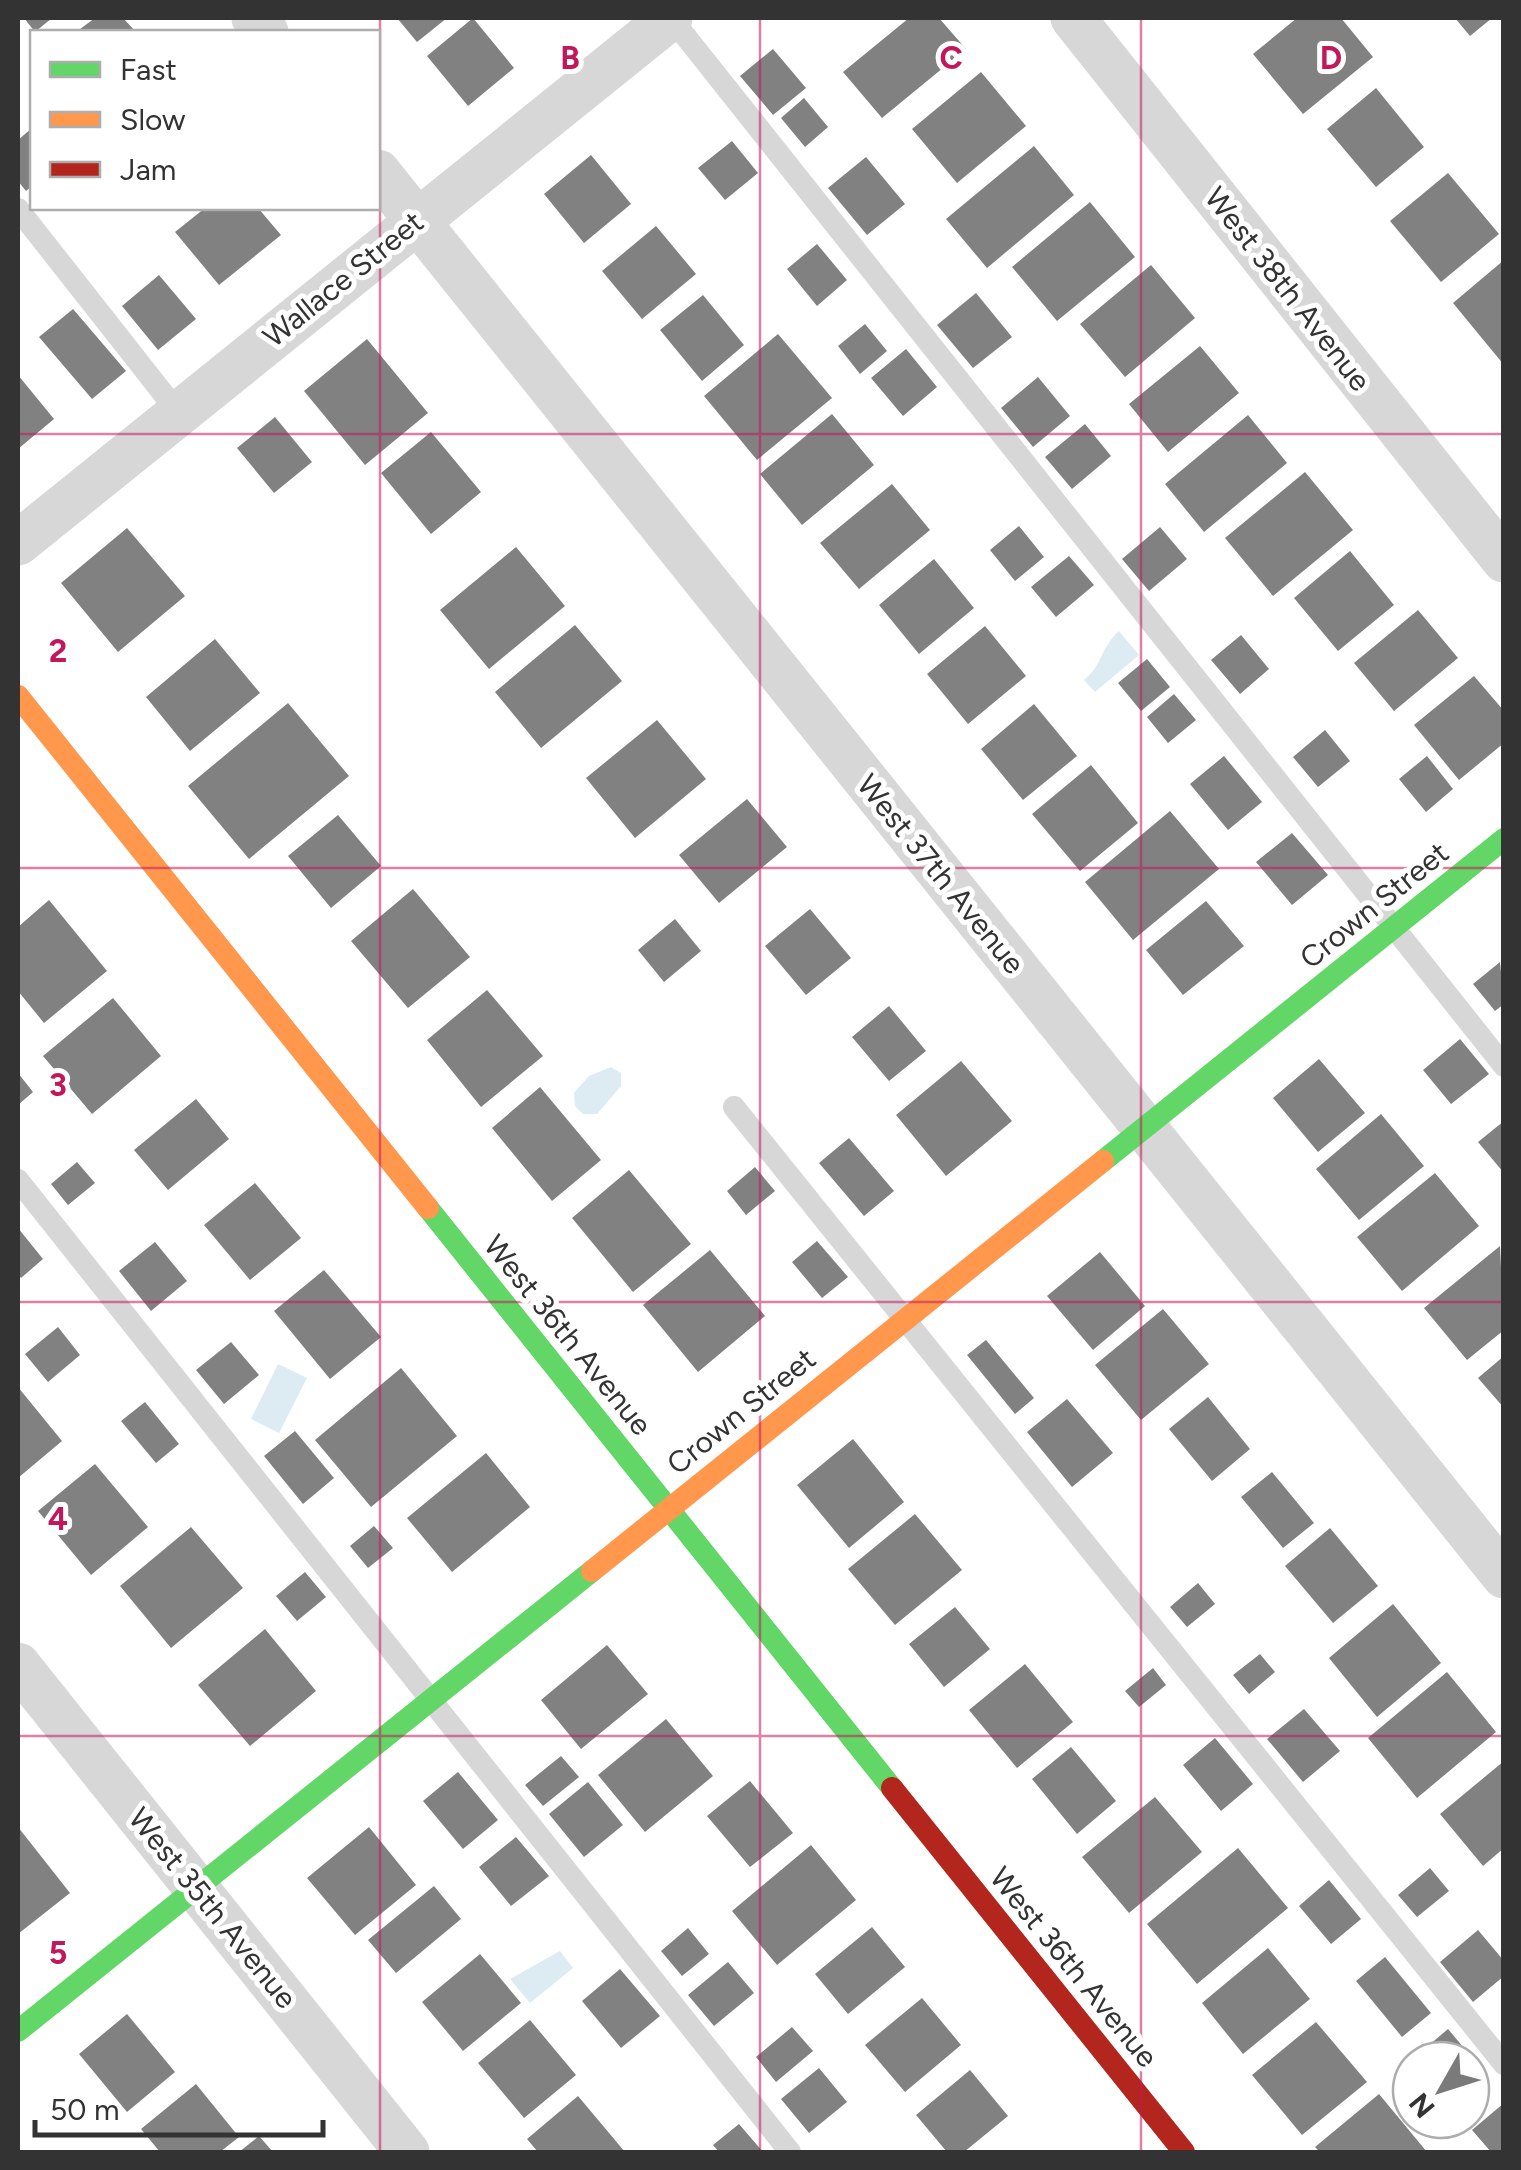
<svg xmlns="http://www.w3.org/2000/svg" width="1521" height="2170" viewBox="0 0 1521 2170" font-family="Figtree,sans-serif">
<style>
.water{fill:#ddebf3}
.building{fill:#818181}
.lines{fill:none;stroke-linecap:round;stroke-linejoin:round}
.lane{stroke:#d7d7d7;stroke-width:22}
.street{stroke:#d7d7d7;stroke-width:45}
.fast{stroke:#63d668;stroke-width:22}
.slow{stroke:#ff974d;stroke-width:22}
.jam{stroke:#b3261e;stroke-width:22}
.grid{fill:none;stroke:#c2185b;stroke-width:2.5;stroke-opacity:0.55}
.labels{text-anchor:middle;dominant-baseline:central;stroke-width:10;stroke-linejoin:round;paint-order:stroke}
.street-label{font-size:30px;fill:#333;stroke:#fff}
.grid-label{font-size:32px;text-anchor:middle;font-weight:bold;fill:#c2185b;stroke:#fff;stroke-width:10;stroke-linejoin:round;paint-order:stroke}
</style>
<rect width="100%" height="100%" fill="#fff"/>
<path class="water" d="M1119 631 1139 655 1095 692 1084 680C1102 666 1101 647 1119 631Z
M611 1067 621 1073V1086L597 1114H583L575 1106 574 1093 589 1076Z
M278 1364 307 1378 279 1433 251 1419Z
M560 1951 573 1968 530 2003 510 1979Z"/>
<path class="building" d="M24 18H52L35 32Z
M95 18H123L136 32H76Z
M397 18H447L417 42Z
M473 18 514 68 468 106 427 56Z
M909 18H939L966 49 882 118 843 72Z
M1297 18H1341L1373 57 1303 114 1253 54Z
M1455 18H1492L1470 36Z
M773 49 806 88 773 115 740 76Z
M981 72 1026 126 957 183 912 129Z
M1376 88 1424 147 1376 187 1327 129Z
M804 98 828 127 805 147 781 118Z
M32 128V186L26 191 18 181V140Z
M732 141 758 173 725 200 698 168Z
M1034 146 1074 195 987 268 946 219Z
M591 155 631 204 584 243 544 194Z
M866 157 905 204 867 235 828 188Z
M1448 173 1499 234 1441 282 1390 221Z
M1090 202 1135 257 1057 321 1012 267Z
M205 208H258L281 235 219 285 175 232Z
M656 226 696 274 642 319 602 271Z
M817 244 847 280 817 306 787 269Z
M1504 260V365L1453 303Z
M1151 265 1195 318 1125 377 1080 324Z
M159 275 196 319 158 350 122 306Z
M976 293 1012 337 973 368 937 325Z
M703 295 744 345 702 381 660 330Z
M73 309 126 371 92 399 39 337Z
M865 324 887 351 860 374 838 346Z
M778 334 832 398 757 460 704 396Z
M367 339 428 413 365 465 304 391Z
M1200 346 1239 393 1168 452 1129 404Z
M906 349 937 387 903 416 871 378Z
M18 375 54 419 18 449Z
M1038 377 1070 416 1033 447 1001 408Z
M832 414 874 465 802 525 760 474Z
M1248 415 1287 463 1204 532 1165 484Z
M275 417 312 462 274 493 237 448Z
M1085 424 1111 456 1072 489 1045 457Z
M431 432 481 492 431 534 381 473Z
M1305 472 1353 530 1273 596 1225 538Z
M892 484 930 530 859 589 820 543Z
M1019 526 1044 557 1015 581 990 550Z
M1160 527 1187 559 1149 591 1122 559Z
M127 528 185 596 118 652 61 583Z
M516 547 565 606 489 669 440 610Z
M1350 551 1394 605 1338 651 1294 598Z
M1069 556 1094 585 1056 617 1031 587Z
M934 559 974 608 919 654 879 605Z
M1418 610 1458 658 1394 711 1354 663Z
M575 625 622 681 541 748 495 692Z
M985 626 1026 676 968 724 927 674Z
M1241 635 1269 669 1240 694 1211 660Z
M215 639 260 693 190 751 146 697Z
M1147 659 1170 687 1141 711 1118 683Z
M1474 676 1504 711V743L1459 780 1414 725Z
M1174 694 1196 720 1168 743 1147 717Z
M288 703 349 776 249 859 188 786Z
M1034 704 1077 756 1023 800 981 749Z
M657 720 706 779 635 838 586 778Z
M1325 730 1350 761 1318 787 1293 757Z
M1224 756 1262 802 1228 830 1190 784Z
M1427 756 1453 789 1426 812 1399 779Z
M1091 765 1138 823 1080 871 1032 814Z
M747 799 787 847 719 903 679 855Z
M1170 811 1219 869 1133 940 1085 882Z
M338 815 381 866 331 908 288 856Z
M1292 833 1328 875 1292 905 1256 862Z
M413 889 470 957 408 1008 351 941Z
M49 900 107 971 44 1023 18 991V927Z
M1206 901 1244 946 1183 995 1146 950Z
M810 909 851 958 806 995 765 946Z
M675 919 701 951 664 982 638 950Z
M1500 962 1504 1004 1495 1011 1473 984Z
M487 990 543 1056 481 1107 427 1040Z
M113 998 161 1056 92 1114 43 1056Z
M889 1006 926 1051 889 1081 852 1037Z
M1460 1039 1489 1074 1451 1104 1423 1070Z
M1319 1059 1365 1113 1318 1152 1273 1098Z
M961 1061 1012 1121 946 1176 896 1115Z
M18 1073 33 1092 18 1105Z
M540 1087 601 1160 552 1201 492 1128Z
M196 1099 229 1139 168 1190 134 1150Z
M1381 1114 1424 1166 1359 1220 1316 1169Z
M1504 1121V1173L1478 1142Z
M849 1138 894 1191 864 1216 819 1163Z
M77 1162 95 1183 68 1205 51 1184Z
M755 1167 775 1191 746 1215 727 1191Z
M629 1170 691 1244 633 1292 572 1218Z
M1435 1173 1479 1226 1402 1291 1357 1237Z
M255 1183 301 1238 250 1280 204 1225Z
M18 1228 43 1259 21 1278 18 1274Z
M817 1241 848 1277 822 1298 792 1262Z
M155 1242 187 1281 151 1311 119 1271Z
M1500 1246 1504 1330 1467 1360 1424 1308Z
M710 1250 765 1316 698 1372 643 1305Z
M1100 1252 1145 1306 1093 1350 1047 1296Z
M324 1270 381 1337 330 1379 274 1311Z
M1163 1309 1209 1364 1141 1420 1095 1365Z
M58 1327 80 1355 48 1382 25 1354Z
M986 1340 1034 1398 1015 1414 967 1355Z
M231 1342 259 1375 224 1404 196 1370Z
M1504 1356V1408L1478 1378Z
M401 1368 457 1436 371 1507 315 1440Z
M18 1387 62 1441 18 1478Z
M1208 1397 1250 1449 1212 1481 1169 1429Z
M1067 1399 1113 1453 1072 1487 1027 1432Z
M145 1402 179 1444 156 1463 121 1421Z
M295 1431 334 1478 303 1504 264 1456Z
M853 1439 904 1502 849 1548 797 1485Z
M486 1453 530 1507 452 1572 407 1518Z
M95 1464 148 1527 91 1575 38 1511Z
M1272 1472 1314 1523 1283 1548 1241 1497Z
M915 1514 962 1570 895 1625 848 1569Z
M374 1526 393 1548 368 1568 350 1546Z
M191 1527 243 1588 171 1648 120 1586Z
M1330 1528 1378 1586 1333 1623 1285 1566Z
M305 1572 326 1597 297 1621 276 1596Z
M1198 1583 1215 1604 1187 1627 1170 1607Z
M1393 1604 1441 1663 1377 1717 1329 1658Z
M955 1607 990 1649 944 1687 909 1644Z
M265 1629 316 1691 250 1746 198 1685Z
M607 1645 648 1694 581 1749 541 1700Z
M1260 1654 1275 1672 1249 1694 1233 1675Z
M1025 1664 1073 1722 1017 1768 969 1710Z
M1153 1668 1166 1685 1139 1707 1125 1691Z
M1447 1672 1496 1732 1417 1798 1368 1738Z
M1304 1709 1340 1751 1303 1782 1267 1739Z
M666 1719 713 1776 645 1832 598 1775Z
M1215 1738 1253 1784 1221 1811 1183 1765Z
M1071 1747 1116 1801 1077 1834 1032 1779Z
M561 1756 579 1777 543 1806 525 1785Z
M1504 1761V1848L1483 1866 1440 1814Z
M458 1772 498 1820 463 1849 423 1801Z
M750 1781 793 1833 750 1867 707 1816Z
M588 1782 623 1825 584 1857 549 1814Z
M1155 1797 1202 1852 1129 1913 1082 1857Z
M18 1827 70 1893 18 1934Z
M369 1827 416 1885 355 1935 307 1878Z
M516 1837 549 1876 511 1906 479 1867Z
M811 1845 856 1900 777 1965 732 1911Z
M1238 1848 1288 1908 1197 1984 1147 1924Z
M1430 1868 1449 1891 1417 1917 1398 1895Z
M1329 1880 1361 1919 1331 1944 1299 1906Z
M434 1886 461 1919 396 1973 368 1940Z
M872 1927 905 1967 848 2014 815 1974Z
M688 1928 709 1954 682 1976 661 1951Z
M1478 1930 1504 1961V1976L1473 2002 1440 1962Z
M1268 1948 1310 1999 1243 2054 1202 2003Z
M480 1954 521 2003 463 2051 422 2002Z
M1385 1957 1431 2013 1402 2037 1356 1981Z
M728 1962 754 1993 714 2026 688 1995Z
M620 1969 660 2016 621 2048 582 2001Z
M922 1998 961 2045 905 2092 865 2045Z
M127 2014 175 2072 127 2112 79 2054Z
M530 2020 576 2075 524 2118 478 2063Z
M1316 2022 1367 2082 1302 2135 1252 2075Z
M792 2027 813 2051 776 2082 756 2057Z
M1448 2029 1474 2060H1418L1415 2057Z
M819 2068 847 2102 809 2133 781 2099Z
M970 2070 1008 2116 964 2152H947L916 2115Z
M196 2084 239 2137 220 2152H160L141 2129Z
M1379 2094 1427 2152H1320L1315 2147Z
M578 2096 625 2152H538L527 2139Z
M1504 2103V2152H1491L1472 2130Z
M739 2124 763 2152H719L713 2145Z
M259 2136 273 2152H239Z"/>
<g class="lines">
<path class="lane" d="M671 18 1504 1066
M18 209 177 411
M734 1107 1504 2064
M18 1180 790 2152"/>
<path class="street" d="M254 18 266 32
M1073 18 1504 560
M378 172 1504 1576
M18 543 670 18
M18 1665 407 2152"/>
<path class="fast" d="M1103 1161 1504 839
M428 1208 892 1788
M18 2031 592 1571"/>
<path class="slow" d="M18 696 428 1208
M592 1571 1103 1161"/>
<path class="jam" d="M892 1788 1184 2152"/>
</g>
<path class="grid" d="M380 18V2152M760 18V2152M1141 18V2152M18 434H1504M18 868H1504M18 1302H1504M18 1736H1504"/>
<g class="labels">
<g class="street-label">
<text transform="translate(343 279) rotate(-39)">Wallace Street</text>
<text transform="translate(1288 289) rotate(52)">West 38th Avenue</text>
<text transform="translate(941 874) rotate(51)">West 37th Avenue</text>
<text transform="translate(1374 905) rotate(-39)">Crown Street</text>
<text transform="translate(568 1335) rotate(51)">West 36th Avenue</text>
<text transform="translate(741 1411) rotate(-39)">Crown Street</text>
<text transform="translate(213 1908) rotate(51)">West 35th Avenue</text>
<text transform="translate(1074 1967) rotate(51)">West 36th Avenue</text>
</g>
</g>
<g class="grid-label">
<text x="570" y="69">B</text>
<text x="951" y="69">C</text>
<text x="1331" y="69">D</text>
<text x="58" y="662">2</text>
<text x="58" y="1096">3</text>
<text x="58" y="1530">4</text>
<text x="58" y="1964">5</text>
</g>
<rect width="1521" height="2170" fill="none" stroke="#333333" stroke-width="40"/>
<rect x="30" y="30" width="350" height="180" fill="#ffffff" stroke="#adadad" stroke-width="2.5"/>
<rect x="50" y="62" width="50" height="15" fill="#63d668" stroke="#adadad" stroke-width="2.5"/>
<text x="120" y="80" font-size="30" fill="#333333">Fast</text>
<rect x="50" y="112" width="50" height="15" fill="#ff974d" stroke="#adadad" stroke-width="2.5"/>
<text x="120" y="130" font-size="30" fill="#333333">Slow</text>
<rect x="50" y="162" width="50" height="15" fill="#b3261e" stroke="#adadad" stroke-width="2.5"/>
<text x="120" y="180" font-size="30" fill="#333333">Jam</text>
<g transform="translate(1441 2090) rotate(231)"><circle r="48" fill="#ffffff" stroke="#adadad" stroke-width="2.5"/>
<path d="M0-8L18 38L0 25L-18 38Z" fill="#7a7a7a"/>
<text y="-15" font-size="28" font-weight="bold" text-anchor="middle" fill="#333333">N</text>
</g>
<path d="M35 2120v15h288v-15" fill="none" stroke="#333333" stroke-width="5"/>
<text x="50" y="2120" font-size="30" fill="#333333" stroke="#ffffff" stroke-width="8" paint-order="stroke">50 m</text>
</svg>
